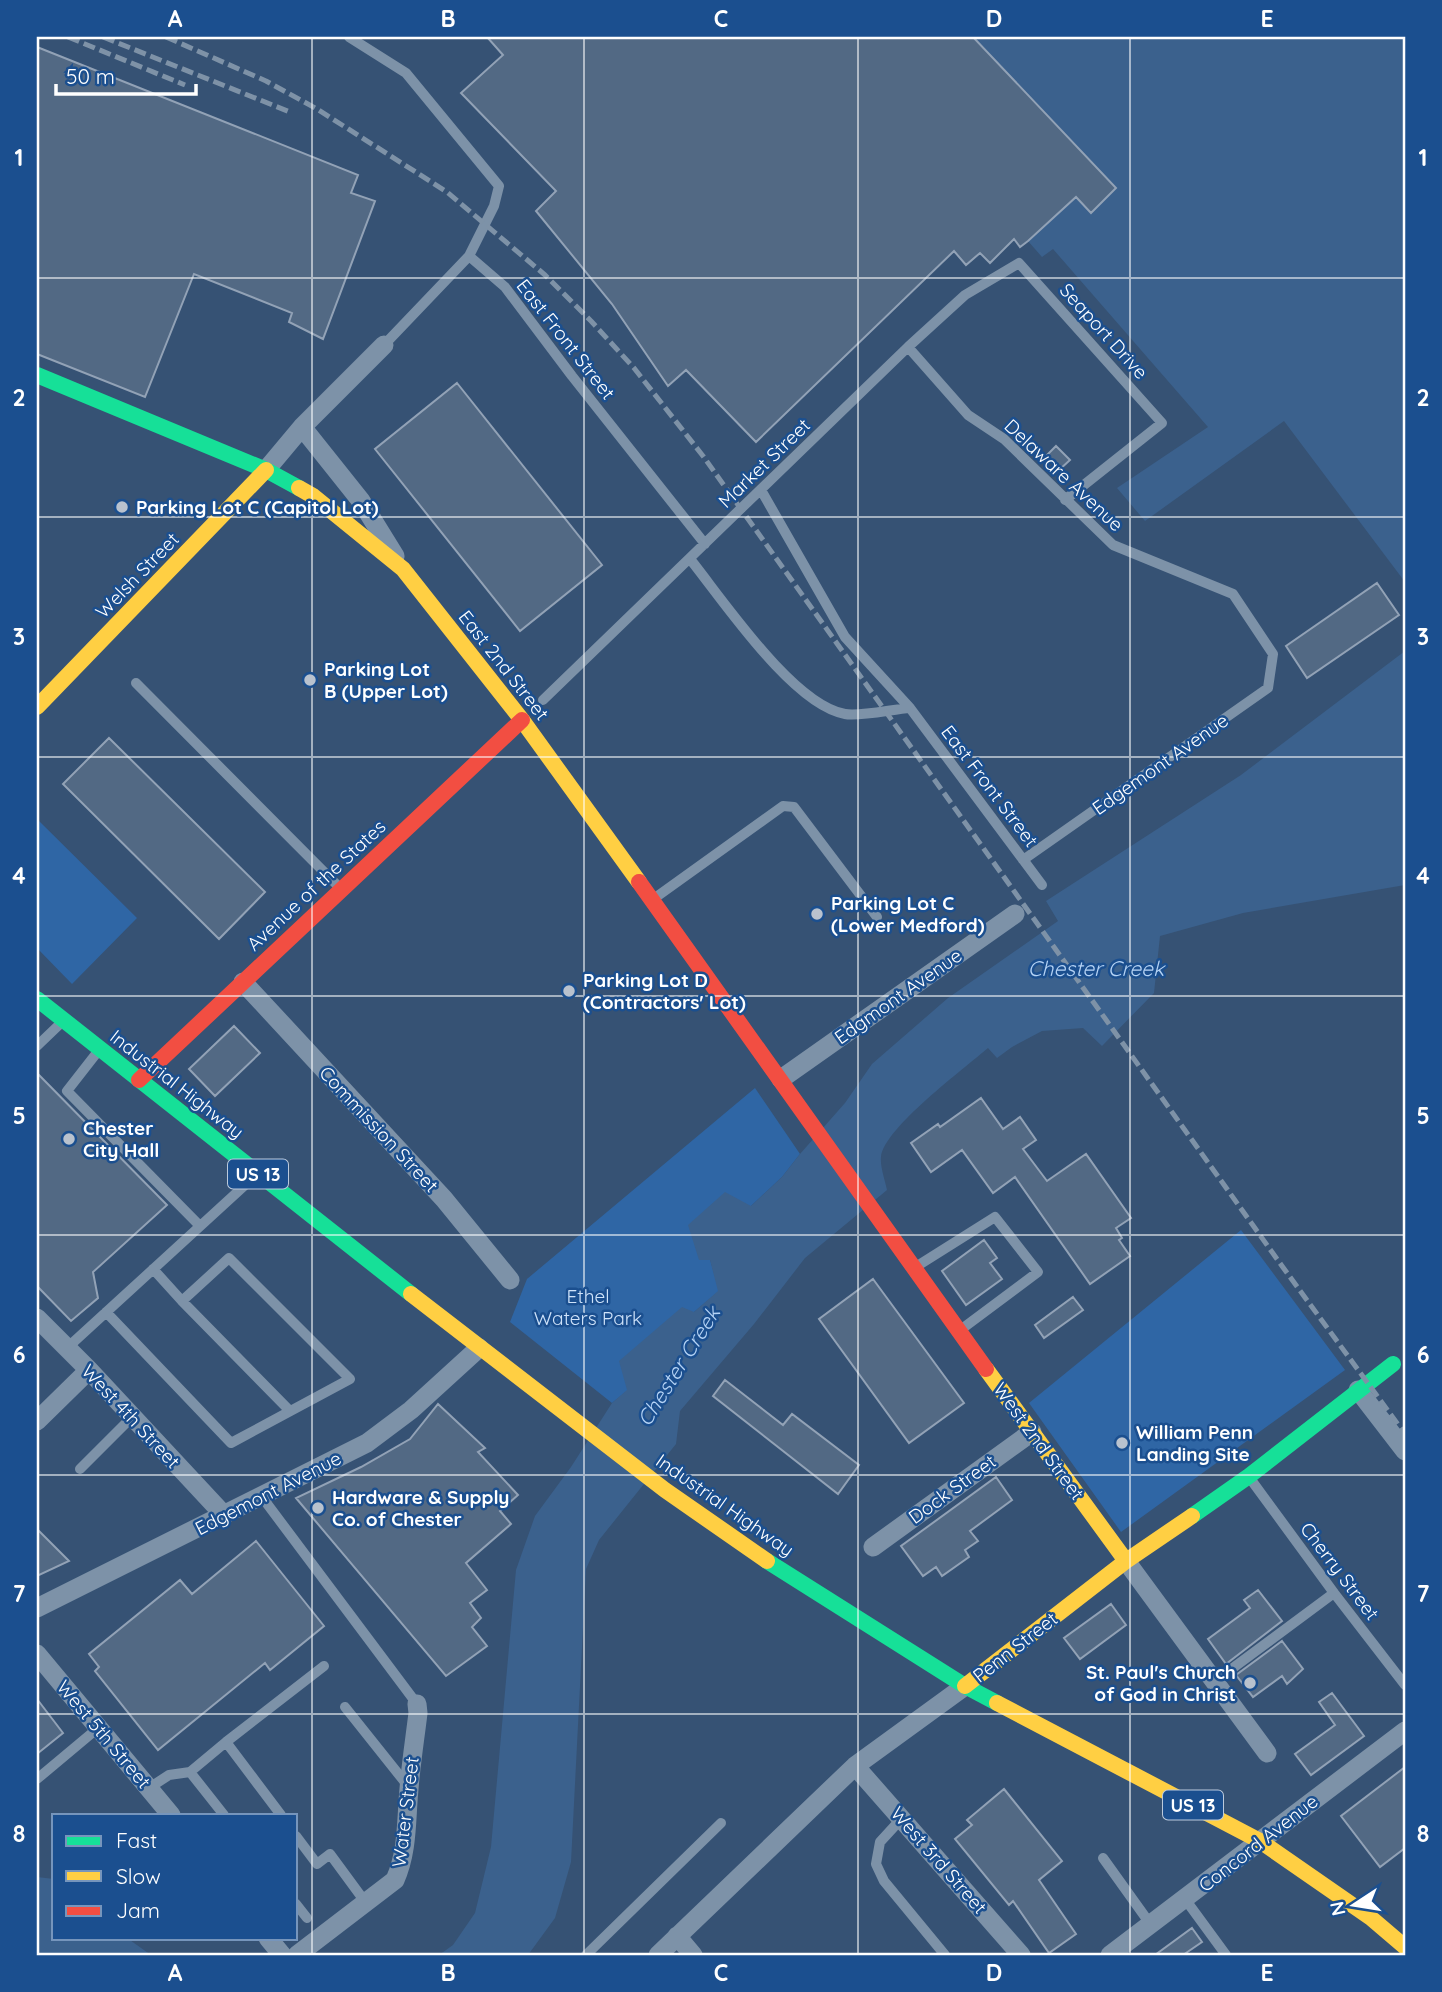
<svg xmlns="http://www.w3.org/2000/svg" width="1442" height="1992" viewBox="0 0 1442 1992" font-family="Quicksand,sans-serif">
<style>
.green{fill:#2f66a5}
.water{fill:#3b618d}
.building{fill:#526984;stroke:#92a2b6;stroke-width:2}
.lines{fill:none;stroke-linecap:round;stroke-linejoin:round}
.lane{stroke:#7d92a8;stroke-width:10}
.street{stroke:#7d92a8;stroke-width:19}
.fast{stroke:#16e098;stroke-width:16}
.slow{stroke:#ffcf43;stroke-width:16}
.jam{stroke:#f24e42;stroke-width:16}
.rail{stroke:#7e92a7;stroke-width:5;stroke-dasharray:12 5;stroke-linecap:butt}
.grid{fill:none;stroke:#fff;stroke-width:2;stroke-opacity:0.55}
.poi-dot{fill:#b9c2ce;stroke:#1b4f8f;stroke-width:2.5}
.labels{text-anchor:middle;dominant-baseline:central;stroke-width:5;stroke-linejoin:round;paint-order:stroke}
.shield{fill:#1b4f8f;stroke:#bbcadd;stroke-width:2}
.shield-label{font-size:18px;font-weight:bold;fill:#fff}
.street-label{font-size:19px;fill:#fff;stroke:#1b4f8f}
.poi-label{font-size:19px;font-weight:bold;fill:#fff;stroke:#1b4f8f;text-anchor:start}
.park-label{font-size:19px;fill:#cfe3fa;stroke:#1b4f8f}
.water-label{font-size:21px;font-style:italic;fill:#b5d3f5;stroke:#1b4f8f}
.neatline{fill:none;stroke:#fff;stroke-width:2.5}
.grid-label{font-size:23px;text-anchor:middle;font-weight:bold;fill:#fff}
</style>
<rect width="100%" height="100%" fill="#365274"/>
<path class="green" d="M37 819 137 918 72 984 37 948Z
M755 1088 800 1154 782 1177 751 1206 710 1259 719 1291 694 1312 628 1390 612 1403 510 1322 527 1279Z
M1241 1230 1345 1370 1121 1532 1029 1403Z"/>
<path class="water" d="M973 37H1405V582L1284 421 1145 521 1117 488 1208 427 1053 249 1042 257 1028 241 1076 197 1091 212 1116 188Z
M1405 651V885L1243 913 1160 936 1154 993 1102 1046 1083 1028 1042 1031 1012 1047 997 1058 988 1048C964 1069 884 1128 881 1157 880 1167 885 1180 887 1190L805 1258 754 1324 680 1411 676 1444 599 1540 586 1569 571 1862 555 1918 528 1955H439L453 1945 475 1913 491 1847 516 1570 535 1516 571 1467 612 1403 627 1390 619 1361 682 1307 694 1312 718 1291 710 1260H699L688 1225 725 1192 751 1206 782 1177 800 1154 845 1103 872 1064 948 998 1058 921 1046 901 1241 775Z
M37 1877 54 1879V1938H127L151 1955H37Z"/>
<path class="building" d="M487 37H973L1116 188 1091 213 1076 197 1028 241 1020 247 1014 239 990 263 980 253 966 265 954 251 756 442 686 370 668 386 612 304 536 211 556 191 461 93 503 55Z
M37 47 358 175 351 193 375 201 323 339 289 322 292 313 194 274 145 397 37 354Z
M457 383 602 565 520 631 375 449Z
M1056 446 1070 460 1059 470 1046 456Z
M1377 583 1399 615 1307 678 1286 646Z
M109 738 265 892 219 939 63 784Z
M234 1026 260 1053 215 1096 189 1069Z
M37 1073 167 1205 93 1272 98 1298 71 1321 37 1286Z
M981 1098 1003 1129 1020 1117 1036 1140 1023 1149 1047 1181 1086 1154 1131 1218 1116 1228 1122 1238 1119 1240 1130 1256 1090 1284 1015 1177 993 1193 962 1150 931 1172 911 1143 938 1124 940 1127Z
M984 1240 997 1258 990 1263 1002 1279 966 1305 942 1271Z
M873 1279 964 1403 909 1443 819 1319Z
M1073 1297 1083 1310 1044 1338 1035 1325Z
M725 1380 783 1425 792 1414 859 1465 838 1494 713 1396Z
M438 1404 485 1448 478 1452 518 1495 500 1511 511 1524 466 1563 487 1590 470 1603 481 1618 472 1627 487 1646 446 1676 296 1498 361 1467 410 1439Z
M996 1477 1012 1500 970 1531 978 1541 965 1550 969 1557 942 1576 936 1567 923 1576 901 1546Z
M37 1529 69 1561 37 1576Z
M256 1541 324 1626 270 1670 265 1663 158 1750 95 1671 99 1667 89 1654 180 1580 192 1594Z
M1258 1590 1282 1621 1226 1664 1208 1639 1250 1608 1244 1600Z
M1111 1604 1126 1625 1080 1659 1064 1638Z
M1282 1641 1303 1669 1287 1684 1282 1676 1253 1697 1236 1675Z
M1332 1693 1364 1736 1311 1775 1295 1754 1335 1725 1319 1702Z
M37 1699 63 1733 37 1754Z
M1405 1767V1848L1380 1867 1341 1816Z
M1004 1789 1062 1861 1039 1880 1076 1934 1049 1953 1013 1901 1009 1905 955 1839 972 1825 967 1820Z
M1192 1928 1202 1942 1183 1955H1155Z"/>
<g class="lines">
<path class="lane" d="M349 37 406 73 499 186 494 206 469 256 505 287 572 376 705 544
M384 345 469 256
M908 347 968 415 1004 439 1113 545 1233 594 1273 654 1268 688 1023 860
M761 490 845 637 910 708
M690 559C723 600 793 705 845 714 859 717 894 709 910 708L1042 885
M136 683 341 889
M543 700 908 347 965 295 1019 263 1162 423 1065 500
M652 900 783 806 794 807 877 917
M37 1046 61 1023
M99 1050 67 1091 200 1226
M914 1268 995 1217 1038 1272 959 1331
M182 1301 290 1411
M106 1312 231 1443 350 1379 229 1258 182 1301 153 1269
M67 1348 255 1176
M80 1469 133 1416
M1249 1477 1334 1593 1405 1685
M262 1497 417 1704
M1214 1682 1334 1593
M345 1707 408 1786
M37 1779 98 1728
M149 1788 169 1775 190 1772
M224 1815 190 1772 226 1742
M281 1815 226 1742 324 1666
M902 1818 880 1842 876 1864 884 1881 945 1955
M296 1836 317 1864 330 1854 366 1903
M1103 1858 1151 1925
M1185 1899 1226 1955
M296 1904 307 1918
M586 1955 721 1823"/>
<path class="street" d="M302 427 361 501 395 556
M266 470 302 427 384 345
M243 982 444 1199 510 1280
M781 1079 1015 914
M37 1318 89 1370 224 1515
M1358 1390 1405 1451
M37 1421 89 1370
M873 1547 1032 1432
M1126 1561 1267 1753
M37 1608 367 1443 411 1410 479 1348
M37 1654 171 1815
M855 1766 1021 1955
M677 1936 693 1955
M268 1938 282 1955
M297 1955 395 1880C408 1851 406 1820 409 1789 411 1763 415 1738 418 1713L417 1704
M658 1955 855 1766 965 1686
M1110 1955 1405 1731"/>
<path class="fast" d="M37 375 266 470 299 488
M37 999 411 1294
M1192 1516 1249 1476 1393 1364
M767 1561 965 1686 997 1703"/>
<path class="slow" d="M299 488 313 496 403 569 522 720 639 882
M37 707 266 470
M411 1294 665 1490 767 1561
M986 1369 1126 1561
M965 1686 1126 1561 1192 1516
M997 1703 1260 1841 1371 1918 1405 1947"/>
<path class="jam" d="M639 882 986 1369
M139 1080 522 720"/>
<path class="rail" d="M68 37 185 85
M103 37 290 112
M166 37 266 81 317 109 447 192 545 275 591 321 634 368 703 456 1282 1266 1405 1434"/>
</g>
<path class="grid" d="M312 37V1955M584 37V1955M858 37V1955M1130 37V1955M37 278H1405M37 517H1405M37 757H1405M37 996H1405M37 1235H1405M37 1475H1405M37 1714H1405"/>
<g class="poi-dot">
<circle cx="122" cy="507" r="7"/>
<circle cx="310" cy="680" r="7"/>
<circle cx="817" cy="914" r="7"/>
<circle cx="569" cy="991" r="7"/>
<circle cx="69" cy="1139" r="7"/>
<circle cx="1122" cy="1443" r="7"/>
<circle cx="318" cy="1508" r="7"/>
<circle cx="1250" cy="1683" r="7"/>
</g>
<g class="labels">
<g class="shield">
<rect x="228" y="1159.5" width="60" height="29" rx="5"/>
<rect x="1163" y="1790.5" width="60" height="29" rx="5"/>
</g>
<g class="shield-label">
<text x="258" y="1174">US 13</text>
<text x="1193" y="1805">US 13</text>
</g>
<g class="street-label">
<text transform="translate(1104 331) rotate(48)">Seaport Drive</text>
<text transform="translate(566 339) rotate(52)">East Front Street</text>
<text transform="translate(764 463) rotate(-44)">Market Street</text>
<text transform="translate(1064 475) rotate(43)">Delaware Avenue</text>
<text transform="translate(137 575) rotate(-46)">Welsh Street</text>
<text transform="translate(504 665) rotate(52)">East 2nd Street</text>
<text transform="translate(1160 764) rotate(-35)">Edgemont Avenue</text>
<text transform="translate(990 786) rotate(53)">East Front Street</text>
<text transform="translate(316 885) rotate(-43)">Avenue of the States</text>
<text transform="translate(898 996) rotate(-35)">Edgmont Avenue</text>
<text transform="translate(177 1084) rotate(38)">Industrial Highway</text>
<text transform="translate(379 1129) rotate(47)">Commission Street</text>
<text transform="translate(131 1416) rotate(47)">West 4th Street</text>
<text transform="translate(1039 1441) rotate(54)">West 2nd Street</text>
<text transform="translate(952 1489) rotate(-36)">Dock Street</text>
<text transform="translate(268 1493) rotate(-27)">Edgemont Avenue</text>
<text transform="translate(725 1505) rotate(35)">Industrial Highway</text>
<text transform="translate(1340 1571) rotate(53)">Cherry Street</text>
<text transform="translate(1015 1647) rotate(-38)">Penn Street</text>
<text transform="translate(104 1734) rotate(50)">West 5th Street</text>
<text transform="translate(405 1812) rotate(-83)">Water Street</text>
<text transform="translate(1258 1843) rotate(-38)">Concord Avenue</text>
<text transform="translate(939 1860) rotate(49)">West 3rd Street</text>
</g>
<g class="poi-label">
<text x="136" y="507">Parking Lot C (Capitol Lot)</text>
<text x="324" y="669">Parking Lot<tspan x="324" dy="22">B (Upper Lot)</tspan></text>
<text x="831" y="903">Parking Lot C<tspan x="831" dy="22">(Lower Medford)</tspan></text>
<text x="583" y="980">Parking Lot D<tspan x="583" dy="22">(Contractors' Lot)</tspan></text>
<text x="83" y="1128">Chester<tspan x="83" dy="22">City Hall</tspan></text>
<text x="1136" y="1432">William Penn<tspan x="1136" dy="22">Landing Site</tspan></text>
<text x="332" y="1497">Hardware &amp; Supply<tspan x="332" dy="22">Co. of Chester</tspan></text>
<text x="1236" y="1672" text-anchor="end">St. Paul's Church<tspan x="1236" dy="22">of God in Christ</tspan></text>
</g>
<g class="park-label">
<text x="588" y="1296">Ethel<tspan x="588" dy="22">Waters Park</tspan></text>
</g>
<g class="water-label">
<text x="1096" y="968">Chester Creek</text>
<text transform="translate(678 1366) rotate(-58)">Chester Creek</text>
</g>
</g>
<rect width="1442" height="1992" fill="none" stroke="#1b4f8f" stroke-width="77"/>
<rect x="52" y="1814" width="245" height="126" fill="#1b4f8f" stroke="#7695bc" stroke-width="2"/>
<rect x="66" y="1836" width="35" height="10" fill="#16e098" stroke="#7695bc" stroke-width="2"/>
<text x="116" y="1848" font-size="21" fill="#ffffff">Fast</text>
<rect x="66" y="1871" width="35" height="10" fill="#ffcf43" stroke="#7695bc" stroke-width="2"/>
<text x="116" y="1884" font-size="21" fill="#ffffff">Slow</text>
<rect x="66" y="1906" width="35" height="10" fill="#f24e42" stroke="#7695bc" stroke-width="2"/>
<text x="116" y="1918" font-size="21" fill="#ffffff">Jam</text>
<g transform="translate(1354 1905) rotate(258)" stroke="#1b4f8f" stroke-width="5" paint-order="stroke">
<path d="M0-5L12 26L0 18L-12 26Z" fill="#ffffff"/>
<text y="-10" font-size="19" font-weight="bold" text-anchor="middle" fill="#ffffff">N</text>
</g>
<path d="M56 84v10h140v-10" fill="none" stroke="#ffffff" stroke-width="3.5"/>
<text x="66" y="84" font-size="21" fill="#ffffff" stroke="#1b4f8f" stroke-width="5" paint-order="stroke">50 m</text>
<rect x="38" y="38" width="1366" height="1916" class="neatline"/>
<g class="grid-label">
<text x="175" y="27">A</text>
<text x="448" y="27">B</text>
<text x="721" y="27">C</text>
<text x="994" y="27">D</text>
<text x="1267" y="27">E</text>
<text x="19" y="166">1</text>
<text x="1423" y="166">1</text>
<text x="19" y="406">2</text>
<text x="1423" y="406">2</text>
<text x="19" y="645">3</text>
<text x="1423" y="645">3</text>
<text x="19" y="884">4</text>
<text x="1423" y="884">4</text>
<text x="19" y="1124">5</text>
<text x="1423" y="1124">5</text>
<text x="19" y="1363">6</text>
<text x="1423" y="1363">6</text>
<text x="19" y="1602">7</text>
<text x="1423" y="1602">7</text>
<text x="19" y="1842">8</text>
<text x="1423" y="1842">8</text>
<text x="175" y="1981">A</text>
<text x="448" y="1981">B</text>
<text x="721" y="1981">C</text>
<text x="994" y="1981">D</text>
<text x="1267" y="1981">E</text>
</g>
</svg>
